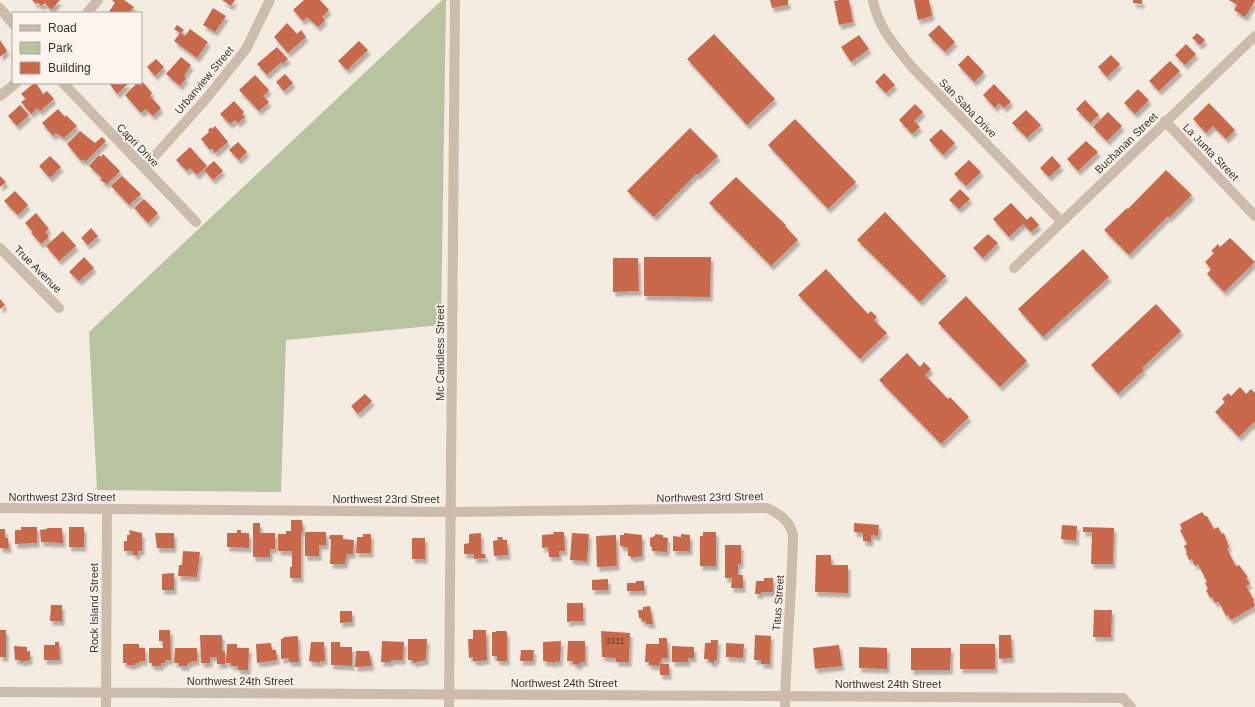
<svg xmlns="http://www.w3.org/2000/svg" width="1255" height="707" viewBox="0 0 1255 707" font-family="Arial,sans-serif">
<style>
.green{fill:#b8c4a0}
.building{fill:#c8694b;filter:url(#shadow)}
.lines{fill:none;stroke-linecap:round;stroke-linejoin:round}
.minor{stroke:#cdbbac;stroke-width:10}
.labels{text-anchor:middle;dominant-baseline:central;stroke-width:3.5;stroke-linejoin:round;paint-order:stroke}
.number-label{font-size:9px;fill:#5e3e33}
.street-label{font-size:11px;fill:#3b302b;stroke:#fbf5ee}
</style>
<defs>
<filter id="shadow"><feDropShadow dx="2.5" dy="4.5" stdDeviation="1" flood-color="#0004"/></filter>
</defs>
<rect width="100%" height="100%" fill="#f4ebe1"/>
<path class="green" d="M442 0H446L441 325 286 340 281 492 97 490 89 332Z"/>
<path class="building" d="M32 0H60L51 10 45 3 41 6 38 3 36 4Z
M112 0H124L134 7 129 13H108L115 3Z
M222 0H235L231 6Z
M304 0H320L329 10 322 17 325 20 318 27 307 17 303 21 293 10Z
M770 0H788V5L772 8Z
M839 0H849L853 22 839 25 834 1Z
M914 0H929L932 16 918 20Z
M1133 0H1142V4L1133 3Z
M1229 0H1255V1L1245 17 1234 10 1237 5Z
M213 8 226 16 215 32 203 25Z
M287 23 297 34 301 30 306 37 288 53 274 37Z
M177 25 184 30 181 33 185 36 190 29 208 42 197 58 174 41 180 33 174 29Z
M939 25 955 42 945 52 928 35Z
M1197 33 1205 40 1200 45 1192 38Z
M714 34 775 99 747 125 687 59Z
M859 35 869 49 851 62 841 47Z
M0 40 7 51 0 57Z
M359 41 368 50 347 70 338 61Z
M1186 44 1196 54 1185 65 1175 55Z
M277 47 288 59 282 64 281 62 267 75 257 64Z
M968 55 984 72 974 82 958 65Z
M1111 55 1120 64 1107 77 1098 67Z
M181 57 191 65 184 76 186 78 180 86 166 74Z
M156 59 164 67 155 76 147 67Z
M1170 61 1180 71 1159 91 1149 81Z
M884 73 895 85 886 93 875 82Z
M285 74 293 83 284 91 276 82Z
M255 75 269 90 263 96 269 102 259 111 239 90Z
M141 80 152 93 150 96 161 108 153 116 146 109 141 113 125 95 137 83H141Z
M34 83H36L43 94 47 91 54 99 40 111 37 108 31 114 21 102 26 99 21 94Z
M109 83H129L117 94Z
M994 84 1011 102 1004 108 999 103 995 108 983 95Z
M1138 89 1149 100 1135 114 1124 103Z
M1085 100 1099 115 1090 123 1076 109Z
M234 101 244 112 242 114 245 117 238 123 235 120 230 124 220 114Z
M1209 103 1235 130 1226 139 1213 126 1206 133 1193 119Z
M915 104 923 112 914 121 920 127 912 134 899 120Z
M20 105 29 115 17 126 8 116Z
M58 109 65 117 66 115 77 126 64 138 56 133 53 136 42 123Z
M1026 110 1041 125 1027 138 1012 123Z
M1108 112 1122 126 1107 141 1093 127Z
M795 119 856 182 828 209 768 145Z
M215 126 228 142 215 153 212 148 210 150 201 139 209 132 208 130 211 127 212 129Z
M690 128 718 156 698 175 696 174 654 217 627 191Z
M941 129 955 143 943 155 929 140Z
M80 131 95 143 102 137 106 141 85 162 83 159 81 161 67 144Z
M1086 141 1098 152 1078 171 1067 159Z
M238 142 247 152 239 160 229 150Z
M190 147 207 166 197 175 190 168 187 171 176 160Z
M103 154 120 171 107 184 100 180 102 178 89 166 99 155 101 157Z
M50 156 61 167 50 178 39 166Z
M1052 156 1061 166 1049 177 1040 168Z
M969 160 981 172 966 186 954 174Z
M214 161 223 171 213 180 204 170Z
M1166 170 1192 195 1169 218 1168 216 1129 255 1104 230 1127 208 1128 209Z
M0 176 6 182 0 187Z
M122 176 141 194 129 205 111 186Z
M736 177 786 225 785 226 798 240 771 266 709 203Z
M960 189 970 199 959 209 949 200Z
M15 191 28 205 18 215 4 201Z
M144 199 158 213 148 223 134 208Z
M1011 203 1027 220 1031 216 1039 225 1031 232 1023 224 1009 237 993 219Z
M885 212 946 276 920 302 857 240Z
M36 213 49 229 45 232 49 237 41 244 31 233 33 232 25 223Z
M91 228 98 236 88 245 81 238Z
M63 231 76 246 59 261 46 246Z
M988 234 998 243 983 258 973 248Z
M1230 238 1255 262 1224 292 1207 274 1211 269 1205 262 1214 253 1211 251 1218 244 1220 247Z
M1083 249 1109 277 1043 337 1018 309Z
M84 257 94 268 79 281 69 272Z
M644 257H711L710 297 644 296Z
M613 258H638L639 291 613 292Z
M826 269 868 314 871 311 877 317 874 320 887 333 860 359 798 295Z
M966 296 1027 361 1000 387 938 323Z
M0 299 5 305 0 309Z
M1156 304 1181 331 1142 368 1144 370 1118 394 1091 365Z
M907 353 920 367 924 362 931 369 925 375 948 399 950 397 969 417 941 444 879 380Z
M1240 387 1246 394 1251 389 1255 393V421L1239 437 1215 412 1225 402 1222 399 1228 393 1231 396Z
M365 394 372 401 358 414 351 406Z
M1202 512 1205 516H1207L1214 529 1218 527 1222 534 1224 533 1229 547 1227 549 1236 566 1239 565 1248 577 1246 578 1250 584 1246 586 1254 600 1253 601 1255 606 1231 620 1228 615 1226 616 1219 602 1215 603 1212 597 1210 598 1206 590 1208 589 1205 583 1207 582 1198 564 1195 566 1192 559 1189 560 1186 553 1187 552 1184 546 1187 544 1180 530 1182 529 1180 524Z
M291 520H302L303 532H301V578H290V567H292V551H278V534H286V531H291Z
M253 523H260V533H275V549H270V557H253Z
M854 523 879 525 878 536 871 535V542L863 541V533L854 532Z
M1062 525 1077 526 1076 541 1061 539Z
M21 527H37V543L15 544V530H21Z
M69 527H84V547H69Z
M1083 527 1114 528 1113 564H1091L1092 532H1083Z
M47 528H62L63 543 41 542 40 530 47 529Z
M0 529H5V538H8L9 549 0 548Z
M129 530 142 533V551H138V555H133V551H124V541H127V535H130Z
M237 530H241V533H249V548L227 547V533H237Z
M305 532H326V545H319V556H305Z
M553 532H564L565 551H559V557H549L548 547 542 548V535L554 534Z
M703 532H716V566H700V536H703Z
M155 533H174V548H157Z
M481 533V554H485L486 558 474 559V554H464V544L469 543V534Z
M572 533 589 534 587 561 570 560Z
M624 533 642 535V556L631 558V556H628V548L620 546V535H624Z
M363 534H371V553H356L357 537H363Z
M655 534 663 535V537L668 538 667 552 652 551V547L650 546V538L655 536Z
M681 534 690 535V551H673V536L681 537Z
M330 535H343V539L354 540 353 554H347L345 564H330L331 539H329Z
M616 535 617 566 597 567 596 536Z
M497 537H502L503 540H507L508 555 494 556 493 541 498 540Z
M412 538H425V559H412Z
M725 545H741V564H738V575H743V588H731L732 578H725Z
M183 551 200 552 197 577 178 576 179 565H182Z
M816 555H831V565H848V593L815 592Z
M174 573V590H162V574Z
M764 578H773V592H761V594H755L756 581H764Z
M608 579V590H592V580Z
M636 581H644V591H627V583H636Z
M567 603H583V621H570V622H567Z
M51 605H62V621H50Z
M650 606 653 624H646V621L642 622 641 618H639L638 610H643V607Z
M1094 610H1112L1111 637H1093Z
M340 611H352V622L340 623Z
M0 630H6V657H0Z
M159 630H170L171 660H165V663H161V666H152V663H149V648H163V641H159Z
M473 630H486L487 660H482V661H473V657L469 658 468 639H473Z
M496 631H506L507 633V661H497V656H492V632H496Z
M601 631 630 633 629 662H616V658L602 657Z
M200 635H222V651H225V664H217V657H210V663H201Z
M755 635 771 636 770 664H761V660H754Z
M999 635H1011L1012 658 999 659Z
M298 636 299 662H289L288 658 281 659V639L284 638V637Z
M659 638H667L668 658H662L659 666 649 665V662H645L646 644H659Z
M408 639H427L426 660 413 663V660H408Z
M711 640H718L717 660H714V663L709 662V659H704L705 643H711Z
M382 641 404 642 403 660H391V662H381Z
M561 641 560 662 555 661V663L543 661V642Z
M568 641H585V662H580V665L573 664V661H567Z
M55 642H59L60 660H44V645H55Z
M311 642H324L325 661H320V663L309 661Z
M331 642H340V647H352V666L331 665Z
M271 643 272 650H276L277 660 257 663 256 644Z
M726 643 744 644 743 658 726 657Z
M123 644H139V648H145V661H139V663H135V665H127V663H123Z
M227 644H237V648H249L248 670H238V666H231V663H226Z
M960 644H995V669H960Z
M839 645 842 666 815 669 813 648Z
M14 646 27 647V652L30 651V660L21 662V660H15Z
M672 646 694 647V658H688V662H672Z
M859 647 887 648V669L859 668Z
M175 648H197V661H191V663H187V666H179V663H174Z
M911 648H951L950 670H911Z
M521 650H534L533 661H520Z
M356 651H369L372 666 355 667Z
M660 664H669V675H660Z"/>
<g class="lines">
<path class="minor" d="M873 0C877 26 896 47 912 67L1062 222
M0 8 13 24
M87 13 98 0
M63 83 196 222
M0 96 16 83
M1165 121 1255 216
M144 168 206 99 246 49 270 0
M0 248 59 308
M1014 268 1255 36
M0 508 451 512 767 508C780 514 790 521 793 535 792 593 786 650 785 707
M0 692 1123 698 1131 707
M106 707 107 509
M449 707 455 0"/>
</g>
<g class="labels">
<g class="number-label">
<text x="615" y="641">3311</text>
</g>
<g class="street-label">
<text transform="translate(204 80) rotate(-50)">Urbanview Street</text>
<text transform="translate(968 108) rotate(46)">San Saba Drive</text>
<text transform="translate(1126 143) rotate(-44)">Buchanan Street</text>
<text transform="translate(138 145) rotate(46)">Capri Drive</text>
<text transform="translate(1211 152) rotate(46)">La Junta Street</text>
<text transform="translate(38 269) rotate(45)">True Avenue</text>
<text transform="translate(440 353) rotate(-90)">Mc Candless Street</text>
<text x="62" y="497">Northwest 23rd Street</text>
<text transform="translate(710 497) rotate(-1)">Northwest 23rd Street</text>
<text x="386" y="499">Northwest 23rd Street</text>
<text transform="translate(778 603) rotate(-86)">Titus Street</text>
<text transform="translate(94 608) rotate(-90)">Rock Island Street</text>
<text x="240" y="681">Northwest 24th Street</text>
<text x="564" y="683">Northwest 24th Street</text>
<text x="888" y="684">Northwest 24th Street</text>
</g>
</g>
<rect x="12" y="12" width="130" height="72" fill="#fbf5ee" stroke="#aea6a0"/>
<rect x="20" y="25" width="20" height="6" fill="#cdbbac" stroke="#aea6a0"/>
<text x="48" y="32" font-size="12" fill="#3b302b">Road</text>
<rect x="20" y="42" width="20" height="12" fill="#b8c4a0" stroke="#aea6a0"/>
<text x="48" y="52" font-size="12" fill="#3b302b">Park</text>
<rect x="20" y="62" width="20" height="12" fill="#c8694b" stroke="#aea6a0"/>
<text x="48" y="72" font-size="12" fill="#3b302b">Building</text>
</svg>
